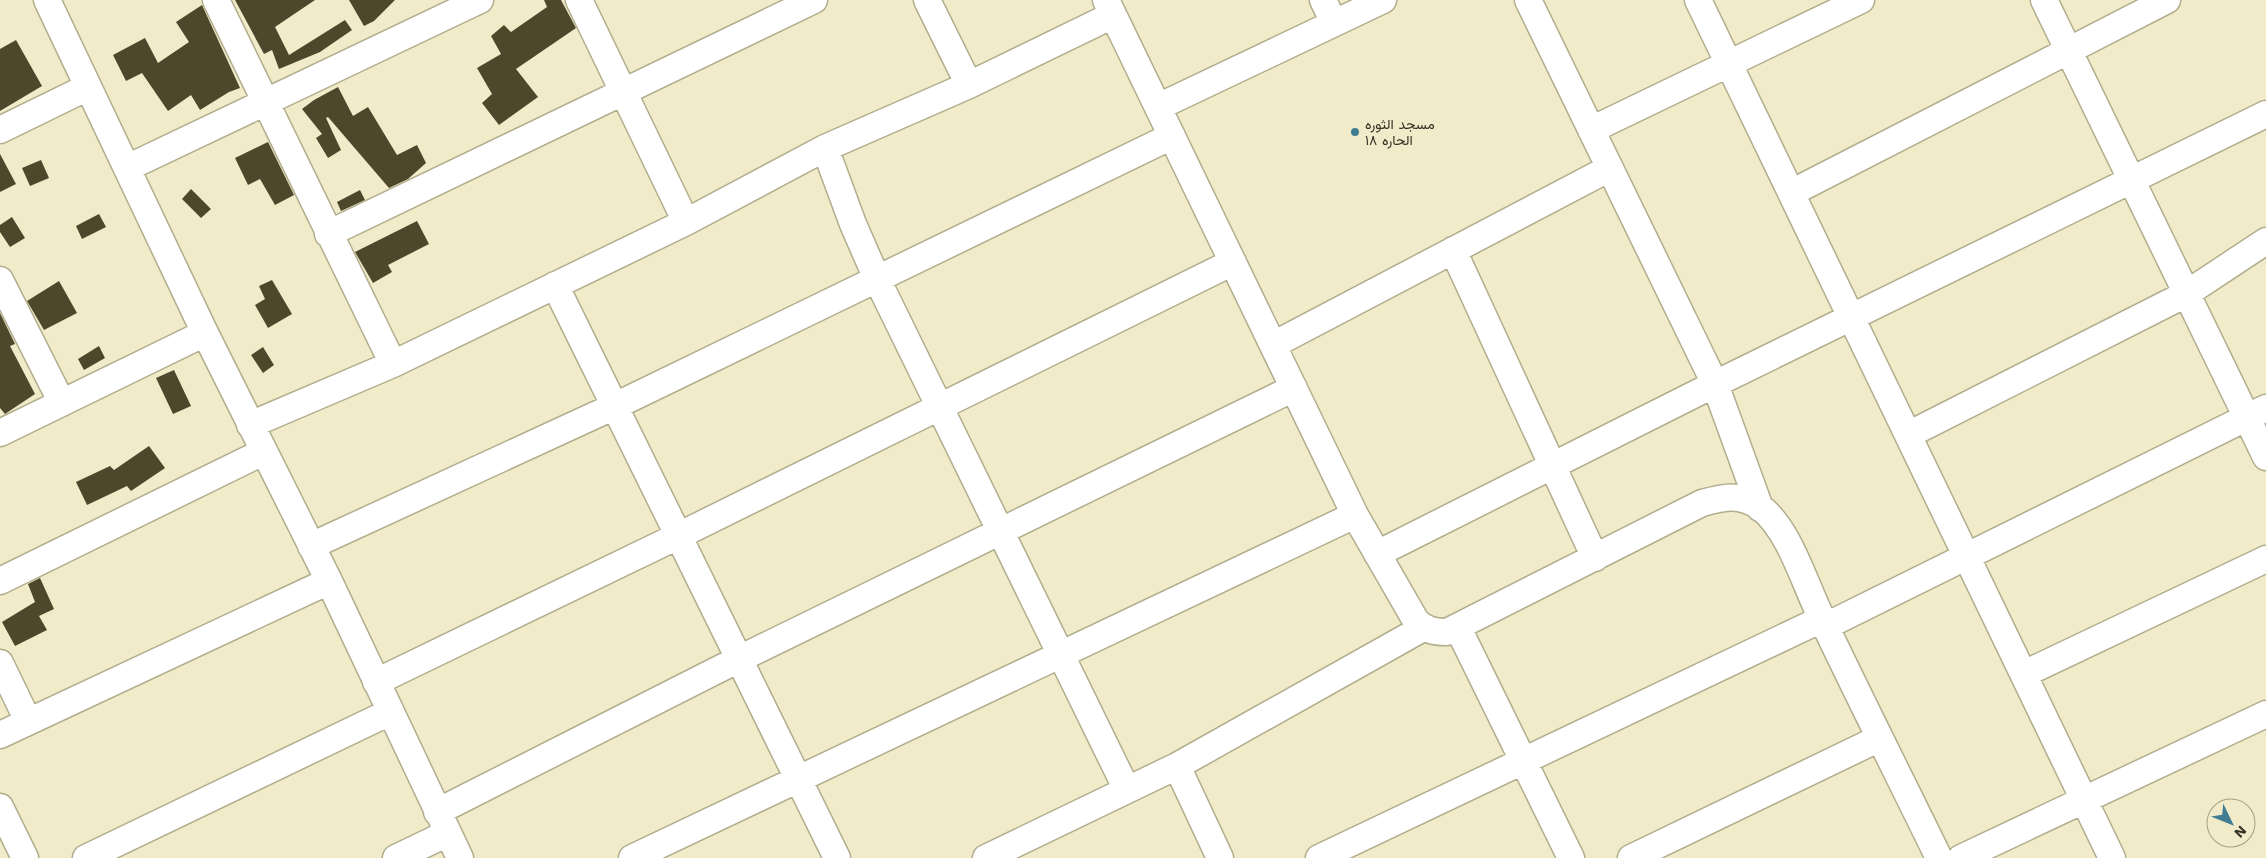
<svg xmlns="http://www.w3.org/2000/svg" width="2266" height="858" viewBox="0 0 2266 858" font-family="'Work Sans',Vazirmatn,sans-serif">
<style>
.building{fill:#4d482b}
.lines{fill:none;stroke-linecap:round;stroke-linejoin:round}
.minor-casing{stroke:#b2ad8d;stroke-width:29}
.minor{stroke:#fff;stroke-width:26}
.poi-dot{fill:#407d93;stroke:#f1ebca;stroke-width:2}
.labels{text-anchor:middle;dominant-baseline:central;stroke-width:5;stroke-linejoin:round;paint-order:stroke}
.poi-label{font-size:14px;fill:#333024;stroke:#f1ebca;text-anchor:start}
</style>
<rect width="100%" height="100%" fill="#f1ebca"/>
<path class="building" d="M235 0H315L275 27 289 55 345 20 352 30 320 52 279 69 272 50 264 54Z
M349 0H395L374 21 364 26Z
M544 0H561L576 28 516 69 538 97 499 125 482 103 492 94 477 68 501 54 491 36 504 25 511 32 547 7Z
M202 5 240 88 229 92 200 110 191 95 168 111 142 73 126 81 113 55 145 38 158 63 189 42 176 22Z
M16 40 42 86 0 111V49Z
M338 87 353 116 368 107 397 155 417 145 426 163 408 179 389 188 328 117 326 118 341 150 328 158 316 138 322 134 302 109 314 100Z
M268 142 294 195 275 205 260 179 248 185 235 158Z
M0 154 16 184 0 192Z
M41 160 49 178 30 186 22 168Z
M191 189 211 209 201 218 182 199Z
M360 190 365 200 341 211 337 202Z
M99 214 106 227 82 239 76 226Z
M12 217 25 238 10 247 0 232V225Z
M417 221 429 244 388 265 392 272 373 283 355 252Z
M272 280 292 314 268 328 255 305 265 299 259 286Z
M59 281 77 313 44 330 27 301Z
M0 313 15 344 10 346 35 394 5 414 0 408Z
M99 346 105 358 84 370 78 359Z
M263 347 274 365 263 373 251 355Z
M174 370 191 406 173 414 156 378Z
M149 446 165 468 131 491 127 486 87 505 76 482 110 466 114 470Z
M40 578 54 609 39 616 47 630 15 646 2 622 35 602 28 584Z"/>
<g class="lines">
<defs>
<path id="minor" d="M47 0 205 333 329 581 460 858
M216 0 393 364
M579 0 686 222
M927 0 969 85
M1106 0 1355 515 1416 621C1425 630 1434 632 1447 632L1702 503C1724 497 1740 493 1760 507 1790 530 1805 585 1822 619 1860 699 1900 778 1939 858
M1323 0 1334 23
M1528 0 1715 384 1760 508
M1698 0 2112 858
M2044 0 2266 457
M1158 107 1383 0
M0 130 88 87
M1591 130 1861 0
M825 148 853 224 877 279 1127 790
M127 168 480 0
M1791 193 2167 0
M328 234 814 0
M1453 250 1595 558
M0 280 62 403
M555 285 837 858
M1273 345 1610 168
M250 425 393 364 686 222 825 148 969 85 1113 15
M0 433 205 333
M1908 435 2186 294 2266 241
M311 546 615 406 1172 136
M1377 554 1715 384 2266 114
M0 581 263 452
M1826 626 2266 408
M1458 628 1571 858
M0 663 28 721
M2024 674 2266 559
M376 682 678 536 1233 262
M0 735 329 581
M1177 766 1220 858
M0 807 25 858
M437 812 739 659 1294 388
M86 858 390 712
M396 858 448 833
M632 858 1355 515
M986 858 1177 766 1423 628
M1319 858 1822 619
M1631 858 1880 738
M1961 858 2266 714"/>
</defs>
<use href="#minor" class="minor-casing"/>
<use href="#minor" class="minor"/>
</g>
<circle class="poi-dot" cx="1355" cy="132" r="5"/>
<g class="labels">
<g class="poi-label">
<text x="1365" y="124">مسجد الثوره<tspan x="1365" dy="16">الحاره ١٨</tspan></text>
</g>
</g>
<g transform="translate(2231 823) rotate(133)"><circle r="24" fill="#f1ebca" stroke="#a5a088"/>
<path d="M0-4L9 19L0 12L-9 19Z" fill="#407d93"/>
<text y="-8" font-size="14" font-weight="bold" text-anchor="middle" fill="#333024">N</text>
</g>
</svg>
